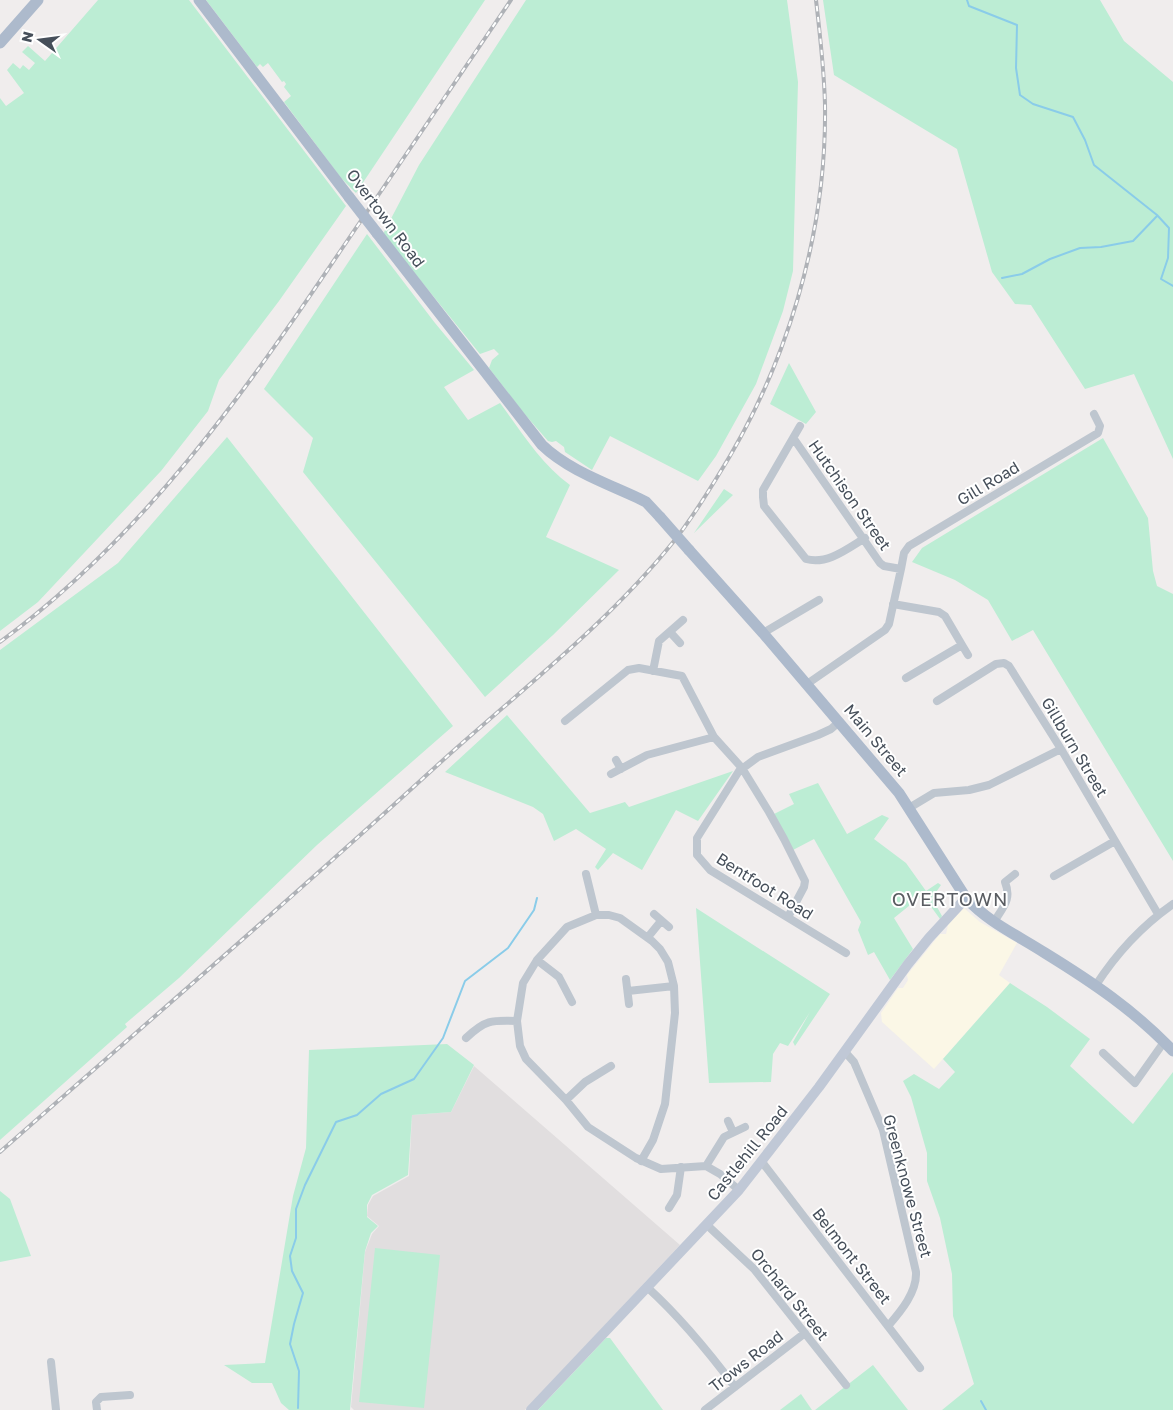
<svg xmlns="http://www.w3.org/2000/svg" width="1173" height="1410" viewBox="0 0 1173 1410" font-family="'Golos Text',sans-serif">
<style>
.commercial{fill:#fbf7e6}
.education{fill:#e1dedf}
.green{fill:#bcedd4}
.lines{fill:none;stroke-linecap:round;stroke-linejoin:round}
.stream{stroke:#8acce9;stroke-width:2}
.minor{stroke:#bec6cf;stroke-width:8}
.secondary{stroke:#c0c8d6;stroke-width:10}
.primary{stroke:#adbacc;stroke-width:11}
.rail-casing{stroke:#afb2b7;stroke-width:4}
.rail{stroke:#fff;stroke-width:2;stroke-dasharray:5.5;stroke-linecap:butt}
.primary-bridge{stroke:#adbacc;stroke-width:11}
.labels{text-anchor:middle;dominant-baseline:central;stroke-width:4;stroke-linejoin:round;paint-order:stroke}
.street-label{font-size:16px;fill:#464f5a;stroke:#fff}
.quarter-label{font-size:19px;letter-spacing:1px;fill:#5a5d62;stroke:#fff}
</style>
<rect width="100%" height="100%" fill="#f0eded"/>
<path class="commercial" d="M964 908 980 922 1017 943 999 975 1010 983 934 1069 882 1022 881 1013 898 988H903L908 980 907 975 940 934H946L948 925Z"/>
<path class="education" d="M474 1066 680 1245 525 1410H354L351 1407 365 1252 372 1234 379 1226 367 1216 368 1205 373 1196 409 1176 412 1115 451 1112Z"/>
<path class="green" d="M98 0H189L346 206 279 301 219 380 208 411 161 471 38 602 0 631V98L6 106 24 93 7 70 13 63 20 69 23 65 29 70 35 63 22 52 28 46 45 61Z
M206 0H485L356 193 341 178 284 102 291 96 284 87 286 84 284 81 282 82 268 63 263 67 260 64 257 67Z
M526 0H787L798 82 793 271 783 311 756 384 716 456 698 481 610 436 592 470 565 452 564 447 556 441 552 442 548 441 522 411 489 368 492 360 499 354 494 349 480 354 383 234 419 165Z
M823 0H1100L1124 41 1173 82V459L1134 374 1085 389 1031 305 1015 304 992 272 957 149 834 75Z
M367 234 435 323 474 370 444 387 468 420 500 403C521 431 541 464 570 485L546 537 619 570 553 635 485 697 303 472 313 438 264 389Z
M789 363 816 412 806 424 770 404Z
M227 437 453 726 317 845 179 978 125 1024 127 1027 0 1140V650L118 563Z
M1103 438 1148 518 1153 571 1157 586 1173 594V861L1033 630 1012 641 988 600 955 580 912 562 922 548Z
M724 489 733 495 694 533Z
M507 715 590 813 625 802 629 807 733 771 698 821 676 810 642 870 613 853 598 870 595 867 606 849 576 829 554 841 543 814 533 807 445 772Z
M818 783 847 834 882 815 889 818 874 839 906 863 926 891 938 883 941 885 932 898 942 916 940 919 932 908 920 901V897L894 918 913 949 890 980 874 952 868 955 858 930 861 922 814 839 793 850 774 814 794 804 789 794Z
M696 908 830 994 795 1046 793 1042 810 1012 788 1046 780 1043 773 1054 771 1082 709 1083Z
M1010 983 1047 1007 1090 1039 1070 1066 1133 1124 1173 1072V1410H942L974 1384 953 1316 952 1274 940 1218 927 1181V1153L911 1097 903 1081 914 1074 939 1089 955 1072 943 1059Z
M447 1044 474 1065 451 1112 412 1115 408 1175 372 1195 367 1205V1217L378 1226 371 1233 365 1251 350 1410H289L281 1403 272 1383H252L224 1365 265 1363 293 1196 306 1148 309 1050Z
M0 1191 10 1199 31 1256 0 1262Z
M375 1248 440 1255 424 1408 359 1402Z
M606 1338H610L663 1410H538Z
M873 1365 908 1410H815Z
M801 1394 812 1410H780Z"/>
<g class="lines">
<path class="stream" d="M967 0 969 6 1017 25 1016 68 1020 95 1033 104 1073 117 1085 140 1094 165 1157 215 1169 228 1168 258 1161 279 1173 286
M1002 278 1022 274 1050 259 1080 248 1101 247 1133 241 1157 216
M981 1401 986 1410
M298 1408 299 1371 290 1344 294 1324 303 1293 292 1271 290 1256 296 1238V1209L305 1185 336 1122 357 1115 381 1094 414 1079 443 1038 465 981 508 948 534 910 537 898"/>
<path class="minor" d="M800 426 763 490V497L764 506 806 559C827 565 847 549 865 538
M794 439 880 563 884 566 901 569 904 553 909 546 1098 433 1100 426 1094 414
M893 604 939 612 945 616 962 645
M670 632 680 643
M763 633 819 600
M653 671 659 641 683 620
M906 678 962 645 968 655
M807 684 885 630 889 624 901 569
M937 701 996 664 1004 663 1009 666 1061 749 1158 914
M565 721 628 670 639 668 682 676 714 737 742 768 769 812 784 839 805 881 804 887 788 917
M839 722 831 729 818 735 758 757 739 771 697 838V855L710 870 846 953
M616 760 621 769
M611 774 647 755 714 737
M909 808 934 793 969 790 989 785 1061 749
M586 874 596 915
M1054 876 1115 841
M654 914 669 927
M994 922C1003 907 1012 900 1005 882L1015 874
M648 937 661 921
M537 960 559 977 572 1002
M626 979 629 1004
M1096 985C1116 954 1143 925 1173 904
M628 991 674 986
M466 1038C485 1020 491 1020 517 1021
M845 1052 854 1062 883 1130 916 1272C917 1292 901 1311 889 1325
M1103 1053 1135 1083 1164 1042
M566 1100 585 1082 611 1066
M728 1121 733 1132
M641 1161 653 1140 665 1104 675 1013 674 986 668 962 660 949 652 941 620 918 609 915H596L567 927 537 960 523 983 517 1021 520 1046 526 1059 566 1100 588 1127 636 1158 661 1169 706 1166 720 1174 739 1190
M762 1162 920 1368
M706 1166 724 1137 745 1127
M669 1208 677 1195 681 1167
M707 1225 754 1269 846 1385
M648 1288C681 1318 708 1351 735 1387
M51 1362 56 1410
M97 1410 96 1402 101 1397 130 1395
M705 1410 805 1333"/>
<path class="secondary" d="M531 1410 739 1190 819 1087 908 964 929 938 966 898"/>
<path class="primary" d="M199 0 349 197
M0 43 38 0
M377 233 542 445C568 470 606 483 638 498L646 502 660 517
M689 550 763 633 899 793 966 898C988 922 1017 935 1045 953 1092 982 1134 1010 1173 1051"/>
<defs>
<path id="rail" d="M0 642C142 538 244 394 341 250 398 167 454 83 511 0
M0 1152C144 1025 289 901 431 771 513 696 604 628 674 541 690 521 703 500 716 479 786 369 827 235 825 104 824 69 820 34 816 0"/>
</defs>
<use href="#rail" class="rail-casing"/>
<use href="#rail" class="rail"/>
<path class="primary-bridge" d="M349 197 377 233
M660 517 689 550"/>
</g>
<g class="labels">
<g class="street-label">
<text transform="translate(386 218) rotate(53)">Overtown Road</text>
<text transform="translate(988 483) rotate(-31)">Gill Road</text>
<text transform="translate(850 495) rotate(55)">Hutchison Street</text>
<text transform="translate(876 740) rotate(50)">Main Street</text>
<text transform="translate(1075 747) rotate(59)">Gillburn Street</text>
<text transform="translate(765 886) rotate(32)">Bentfoot Road</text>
<text transform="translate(747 1153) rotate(-51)">Castlehill Road</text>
<text transform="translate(908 1186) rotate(75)">Greenknowe Street</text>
<text transform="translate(852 1256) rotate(52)">Belmont Street</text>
<text transform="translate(790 1294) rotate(51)">Orchard Street</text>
<text transform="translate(746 1361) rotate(-38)">Trows Road</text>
</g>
<g class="quarter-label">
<text x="950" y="898">OVERTOWN</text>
</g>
</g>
<g transform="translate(40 40) rotate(284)" stroke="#ffffff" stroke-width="4" paint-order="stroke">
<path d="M0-4L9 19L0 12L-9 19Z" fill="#464f5a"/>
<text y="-8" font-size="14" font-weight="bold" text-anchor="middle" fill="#464f5a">N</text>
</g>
</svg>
